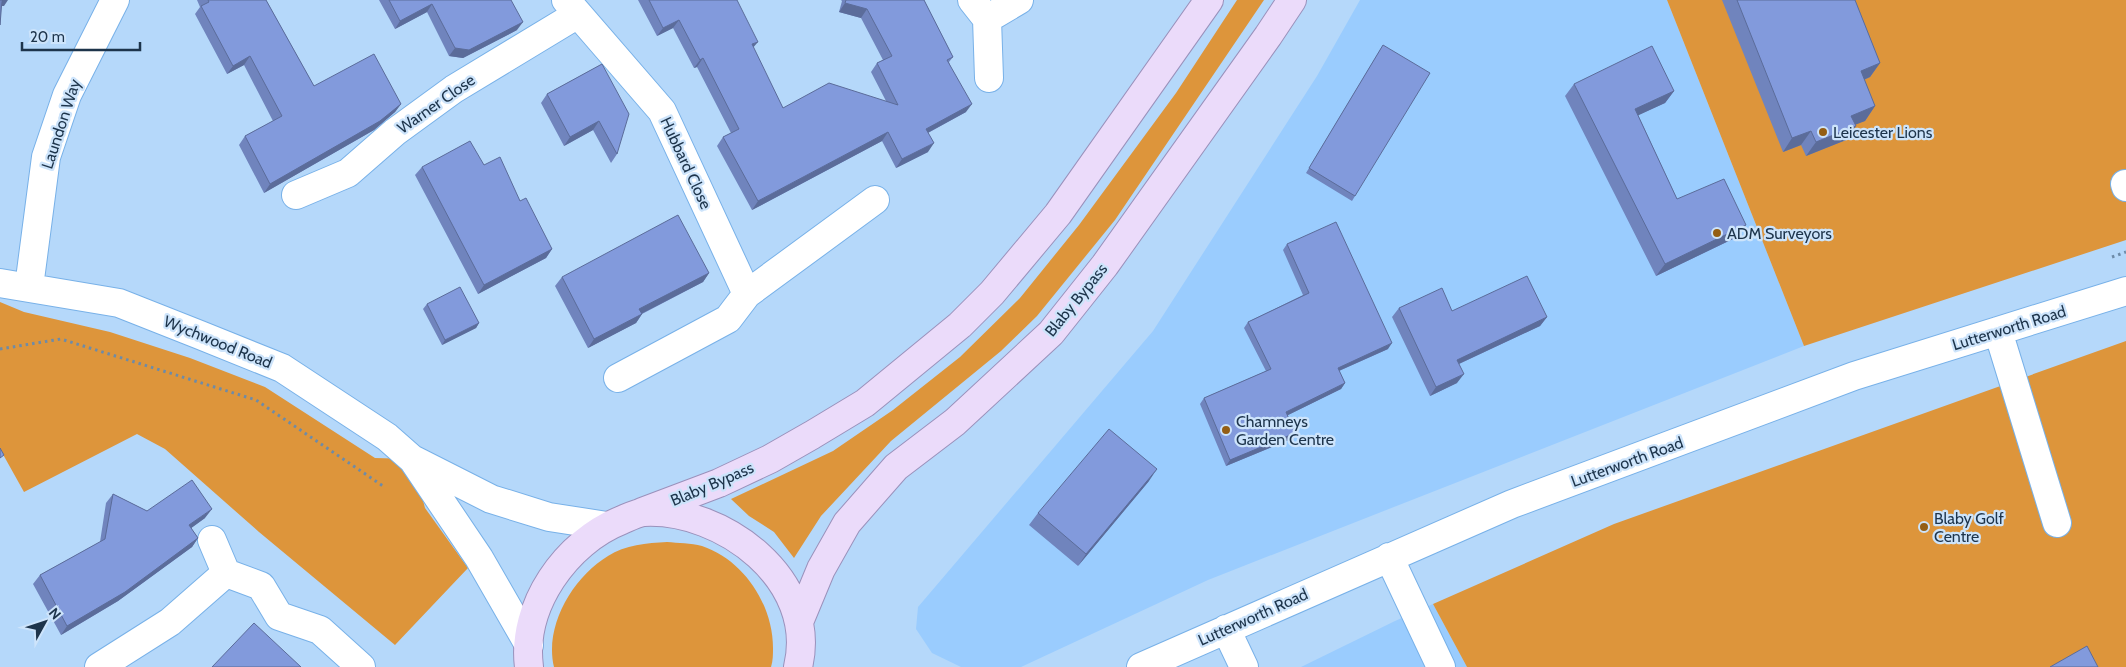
<svg xmlns="http://www.w3.org/2000/svg" width="2126" height="667" viewBox="0 0 2126 667" font-family="Cabin,sans-serif">
<style>
.built{fill:#9accfe}
.green{fill:#dd953b}
.lines{fill:none;stroke-linecap:round;stroke-linejoin:round}
.minor-casing{stroke:#78b1e8;stroke-width:30}
.major-casing{stroke:#9a91bb;stroke-width:30}
.path{stroke:#6d8ba8;stroke-width:3;stroke-dasharray:2.5 4;stroke-linecap:butt}
.minor{stroke:#fff;stroke-width:28}
.major{stroke:#ebdbfa;stroke-width:28}
.wall{fill:#7084bd}
.shaded-wall{fill:#5b6c9a}
.building{fill:#829adc;stroke:#5b6c9a}
.poi-dot{fill:#945e14;stroke:#cde4fb;stroke-width:2}
.labels{text-anchor:middle;dominant-baseline:central;stroke-width:4.5;stroke-linejoin:round;paint-order:stroke}
.street-label{font-size:16px;fill:#1d344b;stroke:#cde4fb}
.poi-label{font-size:16px;fill:#1d344b;stroke:#cde4fb;text-anchor:start}
</style>
<rect width="100%" height="100%" fill="#b5d8fa"/>
<path class="built" d="M1360 0H1667L1804 346 1208 580 1021 667H961L932 653 916 629 918 607 1153 331 1317 76Z
M1433 604 1467 667H1301L1395 621Z"/>
<path class="green" d="M1237 0H1264L1115 220 1037 316 1001 351 891 441 821 516 794 558 774 532 749 516 731 499 833 451 893 410 960 357 1020 298 1079 225 1176 93Z
M1667 0H2126V240L1804 346Z
M0 302 24 312 110 332 190 358 265 387 375 458 412 459 425 508 468 568 395 645 259 532 165 449 137 434 24 492 0 449Z
M2126 341V667H1467L1433 604 1614 524Z
M667 542C678 543 691 543 702 546 744 560 773 605 773 648 773 654 773 661 771 667H554C544 626 573 577 608 556 625 545 647 543 667 542Z"/>
<g class="lines">
<defs>
<path id="minor" d="M566 0 662 111 747 294
M972 0 987 19 989 78
M987 19 1019 0
M2125 184 2126 187
M296 195 348 173 395 132 454 89 578 14
M0 283 119 303 200 335 282 368 387 437 412 459 491 499 549 517 607 526
M29 287 46 157 67 95 115 0
M1998 331 2057 523
M618 378 728 319 747 294 875 200
M413 460 479 558 529 645
M212 540 226 573
M1389 557 1441 667
M1226 629 1244 667
M99 667 170 622 226 573 261 586 279 616 320 630 361 667
M1141 667 1512 504 1854 376 2126 291"/>
<path id="major" d="M642 512 719 483 770 459 812 435 865 403 960 325 992 293 1058 214 1209 0
M799 622 821 569 847 523 896 467 955 422 1051 333 1105 265 1268 36 1292 0
M529 667C521 606 566 542 622 520 629 517 637 513 644 512 723 508 819 580 798 667"/>
</defs>
<use href="#minor" class="minor-casing"/>
<use href="#major" class="major-casing"/>
<path class="path" d="M2112 257 2126 252
M0 349 61 339 256 400 383 486"/>
<use href="#minor" class="minor"/>
<use href="#major" class="major"/>
</g>
<path class="wall" d="M197 0H266L314 86 401 104 395 112 374 130 264 193 239 145 245 136 273 121 244 65 227 74 195 14 200 7Z
M379 0H511L517 30 463 58 449 56 427 12 395 29Z
M638 0H737L753 48 783 108 886 101 871 72 877 63 883 60 861 18 839 12 842 1 841 0H924L953 57 949 62 966 112 928 133V152L896 168 882 141 752 210 717 146 723 137 731 133 697 67 694 68 673 28 657 36Z
M1722 0H1855L1880 63 1870 77 1864 80 1875 106 1865 121 1855 124 1846 140 1806 156 1801 145 1783 152Z
M1383 45 1355 196 1352 201 1306 173Z
M602 64 617 154 611 163 593 130 564 146 541 103 547 94Z
M1574 84 1674 91 1665 103 1638 115 1677 199 1737 237 1656 276 1565 96Z
M484 165 520 201 552 249 546 258 478 294 415 175 422 167Z
M1287 244 1388 349 1339 371 1345 383 1341 389 1288 415 1291 439 1226 466 1200 404 1204 398 1266 371 1244 328 1248 322 1303 295 1283 250Z
M709 273 703 282 642 314 636 323 588 348 555 286 562 277Z
M427 304 479 323 476 328 442 345 423 309Z
M1399 308 1452 311 1547 317 1540 326 1459 364 1457 383 1430 396 1392 317Z
M1149 481 1078 566 1029 525 1038 513Z
M113 494 147 511 205 518 191 528 198 538 192 547 118 601 61 635 33 584 40 575 100 542 106 503Z"/>
<path class="shaded-wall" d="M0 0H8L4 6H0Z
M845 3 867 9 861 18 839 12Z
M432 4 427 12 395 29 400 21Z
M679 20 673 28 657 36 663 28Z
M523 22 517 30 463 58 449 56 455 48Z
M758 42 751 50 752 44Z
M250 56 244 65 227 74 233 66Z
M703 58 697 67 694 68 700 60Z
M1880 63 1870 77 1851 85 1861 71Z
M1674 91 1665 103 1626 121 1635 109Z
M401 104 395 112 374 130 264 193 270 184Z
M972 104 966 112 920 137 926 129Z
M1875 106 1865 121 1842 130 1851 116Z
M599 121 593 130 564 146 570 137Z
M1856 126 1846 140 1806 156 1816 142Z
M1811 131 1801 145 1783 152 1792 138Z
M888 132 882 141 752 210 758 201Z
M934 143 928 152 896 168 902 159Z
M1746 225 1737 237 1656 276 1665 264Z
M552 249 546 258 478 294 484 285Z
M709 273 703 282 633 318 639 309Z
M642 314 636 323 588 348 594 339Z
M1547 317 1540 326 1450 368 1457 360Z
M479 323 476 328 442 345 445 340Z
M1392 343 1388 349 1334 373 1338 368Z
M1464 374 1457 383 1430 396 1436 387Z
M1345 383 1341 389 1282 418 1286 412Z
M1295 433 1291 439 1226 466 1230 460Z
M1157 469 1149 481 1078 566 1086 554Z
M212 509 205 518 183 534 189 525Z
M198 538 192 547 118 601 61 635 67 626Z"/>
<path class="building" d="M0 0H2L0 25Z
M208 0H266L314 86 374 54 401 104 380 121 270 184 245 136 282 116 250 56 233 66 201 6 209 2Z
M389 0H511L523 22 469 50 455 48 432 4 400 21Z
M649 0H737L758 42 752 44 783 108 829 83 898 105 877 63 892 56 867 9 845 3 846 0H924L953 57 947 60 972 104 926 129 934 143 902 159 888 132 758 201 723 137 739 129 703 58 700 60 679 20 663 28Z
M1737 0H1855L1880 63 1861 71 1875 106 1851 116 1856 126 1816 142 1811 131 1792 138Z
M1383 45 1430 73 1355 196 1309 168Z
M1652 46 1674 91 1635 109 1677 199 1724 179 1746 225 1665 264 1574 84Z
M602 64 629 114 617 154 599 121 570 137 547 94Z
M470 141 484 165 500 157 520 201 526 198 552 249 484 285 422 167Z
M678 215 709 273 639 309 642 314 594 339 562 277Z
M1336 222 1392 343 1338 368 1345 383 1286 412 1295 433 1230 460 1204 398 1271 369 1248 322 1309 293 1287 244Z
M1527 276 1547 317 1457 360 1464 374 1436 387 1399 308 1442 288 1452 311Z
M460 287 479 323 445 340 427 304Z
M1109 429 1157 469 1086 554 1038 513Z
M0 448 4 455 0 458Z
M192 480 212 509 189 525 198 538 125 592 67 626 40 575 105 539 113 494 147 511Z
M254 623 301 667H212Z
M2087 646 2098 667H2050Z"/>
<g class="poi-dot">
<circle cx="1823" cy="132" r="5"/>
<circle cx="1717" cy="233" r="5"/>
<circle cx="1226" cy="430" r="5"/>
<circle cx="1924" cy="527" r="5"/>
</g>
<g class="labels">
<g class="street-label">
<text transform="translate(436 104) rotate(-35)">Warner Close</text>
<text transform="translate(61 124) rotate(-72)">Laundon Way</text>
<text transform="translate(686 163) rotate(65)">Hubbard Close</text>
<text transform="translate(1076 300) rotate(-51)">Blaby Bypass</text>
<text transform="translate(2009 328) rotate(-17)">Lutterworth Road</text>
<text transform="translate(218 342) rotate(22)">Wychwood Road</text>
<text transform="translate(1627 462) rotate(-20)">Lutterworth Road</text>
<text transform="translate(712 484) rotate(-23)">Blaby Bypass</text>
<text transform="translate(1253 617) rotate(-24)">Lutterworth Road</text>
</g>
<g class="poi-label">
<text x="1833" y="132">Leicester Lions</text>
<text x="1727" y="233">ADM Surveyors</text>
<text x="1236" y="421">Chamneys<tspan x="1236" dy="18">Garden Centre</tspan></text>
<text x="1934" y="518">Blaby Golf<tspan x="1934" dy="18">Centre</tspan></text>
</g>
</g>
<g transform="translate(45 622) rotate(50)" stroke="#cde4fb" stroke-width="4" paint-order="stroke">
<path d="M0-4L9 19L0 12L-9 19Z" fill="#1d344b"/>
<text y="-8" font-size="14" font-weight="bold" text-anchor="middle" fill="#1d344b">N</text>
</g>
<path d="M22 42v8h118v-8" fill="none" stroke="#1d344b" stroke-width="2.5"/>
<text x="30" y="42" font-size="15" fill="#1d344b" stroke="#cde4fb" stroke-width="4" paint-order="stroke">20 m</text>
</svg>
